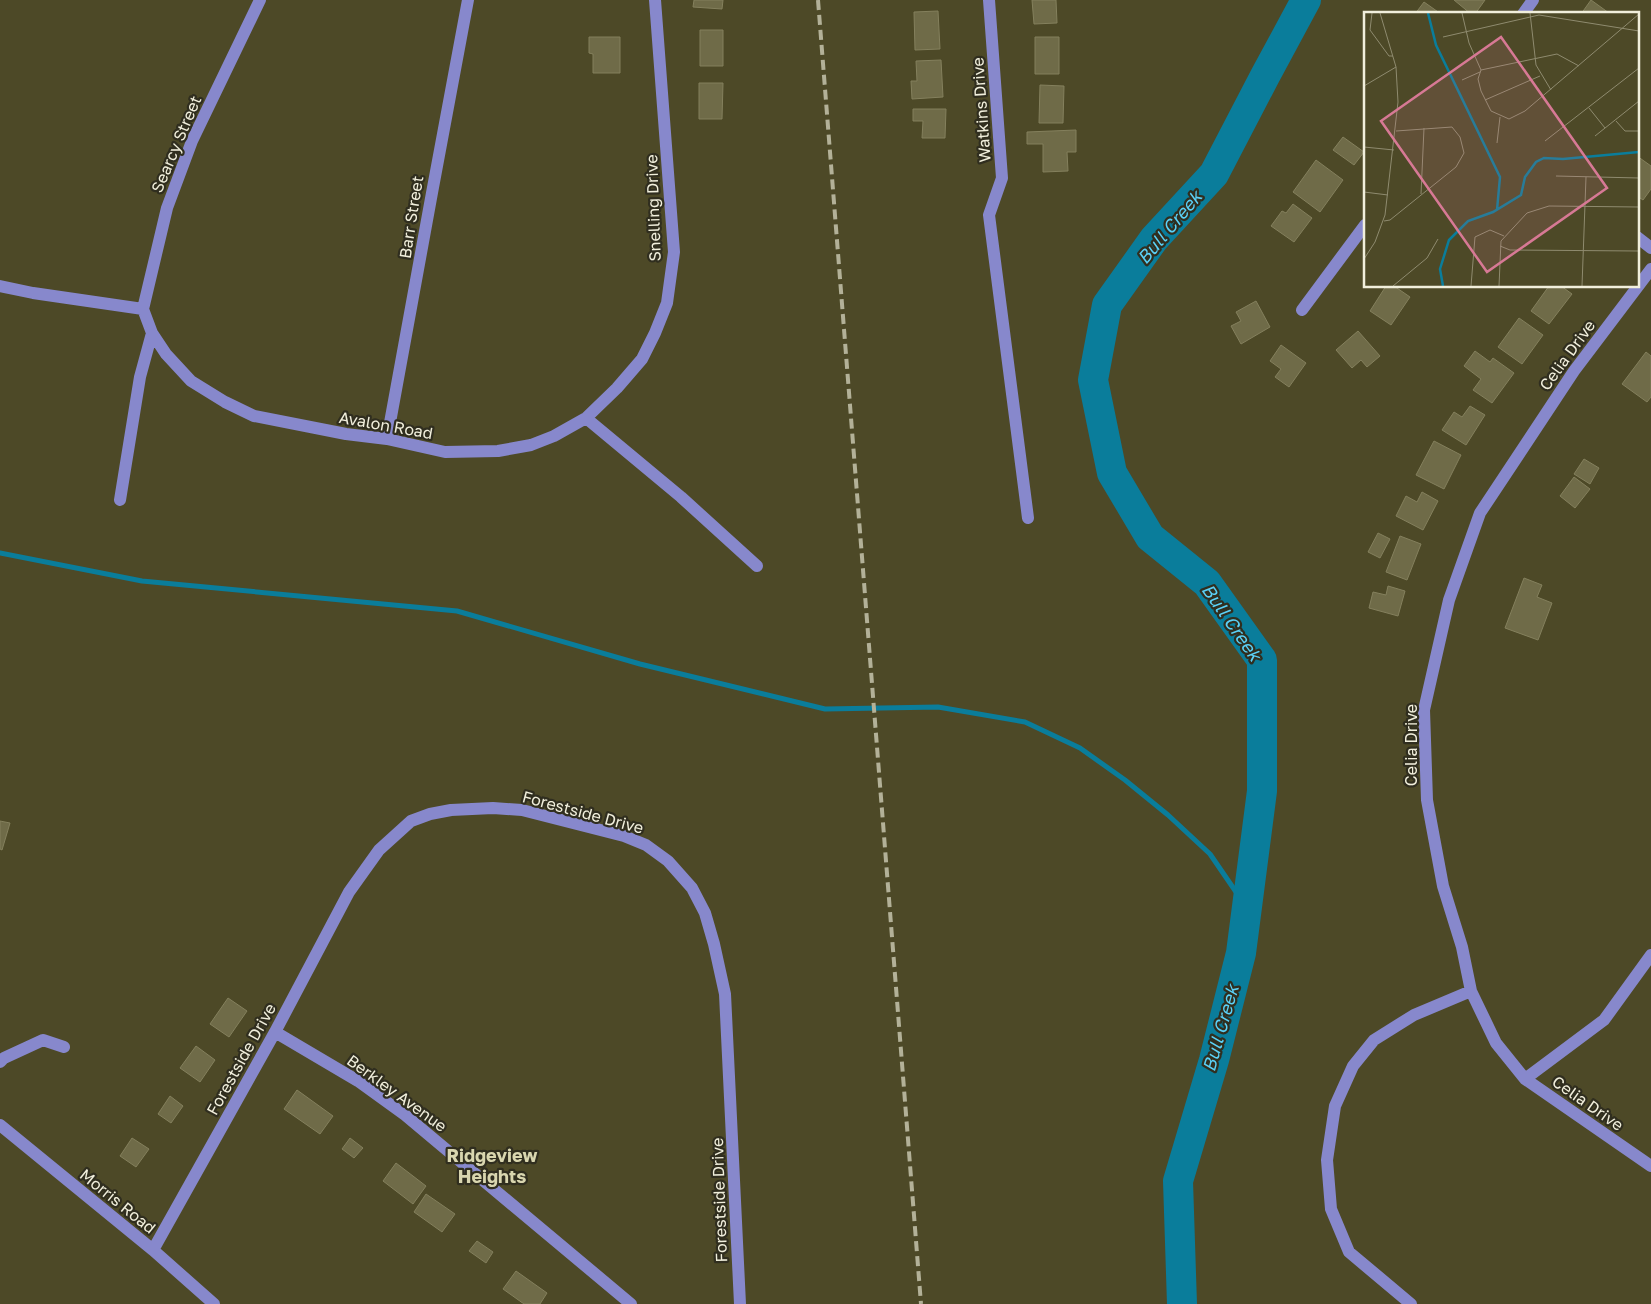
<svg xmlns="http://www.w3.org/2000/svg" width="1651" height="1304" viewBox="0 0 1651 1304" font-family="'Golos Text',sans-serif">
<style>
.lines{fill:none;stroke-linecap:round;stroke-linejoin:round}
.stream{stroke:#0a7d9b;stroke-width:5}
.river{stroke:#0a7d9b;stroke-width:30}
.building{fill:#6f6b48;stroke:#84805d}
.minor{stroke:#8788cc;stroke-width:12}
.rail{stroke:#b3b198;stroke-width:4;stroke-dasharray:10 5;stroke-linecap:butt}
.labels{text-anchor:middle;dominant-baseline:central;stroke-width:4.5;stroke-linejoin:round;paint-order:stroke}
.street-label{font-size:16px;fill:#f1efdc;stroke:#302e1f}
.water-label{font-size:18px;font-style:italic;fill:#5bd1f7;stroke:#302e1f}
.neighbourhood-label{font-size:18px;font-weight:bold;fill:#d9d6af;stroke:#302e1f}
.inset-river{fill:none;stroke:#0a7d9b;stroke-width:2.5}
.inset-road{fill:none;stroke:#8f8b6f;stroke-width:1}
.view{fill:#d77995;fill-opacity:0.15;stroke:#d77995;stroke-width:2.5}
.inset-edge{fill:none;stroke:#f1efdc;stroke-width:2.5}
</style>
<rect width="100%" height="100%" fill="#4d4927"/>
<g class="lines">
<path class="stream" d="M0 553 142 581 457 611 640 664 825 709 938 707 1025 722 1080 748 1125 780 1168 815 1210 854 1247 908"/>
<path class="river" d="M1182 1304 1178 1181 1214 1060 1241 953 1262 791V660L1207 583 1150 537 1112 473 1093 380 1107 305 1154 239 1214 174 1265 76 1306 0"/>
</g>
<path class="building" d="M694 0H723L722 9 693 7Z
M1032 0H1056L1057 23 1034 24Z
M1454 0H1485L1475 14H1471Z
M1591 0 1609 13 1608 14H1581Z
M1424 2 1441 14H1415Z
M938 11 940 49 915 50 914 12Z
M700 30H723V66H700Z
M589 37H620V73H593V54L589 53Z
M1035 37H1059V74H1035Z
M941 60 943 97 912 99 911 81H917L916 61Z
M699 83H723L722 119H699Z
M1040 85 1064 86 1063 123H1039Z
M913 109H946L945 138H922L923 121H913Z
M1076 130V152H1067L1068 171 1043 172V144H1027V132Z
M1343 137 1364 152 1354 165 1333 150Z
M1637 156 1651 166V189L1643 200 1637 196Z
M1316 160 1343 180 1320 212 1293 192Z
M1293 204 1312 218 1294 242 1271 226 1282 211 1286 213Z
M1386 286H1394L1410 297 1391 325 1370 311Z
M1549 286H1561L1572 294 1549 324 1531 311Z
M1256 301 1270 327 1241 344 1231 326 1241 321 1236 312Z
M1519 318 1543 335 1522 364 1498 347Z
M1358 331 1380 356 1367 367 1361 360 1352 368 1336 350Z
M1281 345 1306 363 1289 387 1275 377 1281 369 1270 361Z
M1475 351 1490 362 1493 358 1514 373 1492 403 1473 390 1481 379 1464 366Z
M1646 352 1651 356V397L1647 402 1622 384Z
M1470 406 1485 415 1466 445 1442 430 1454 412 1462 417Z
M1434 441 1461 455 1444 489 1416 475Z
M1584 459 1599 468 1590 484 1574 474Z
M1574 477 1590 489 1575 508 1560 496Z
M1422 492 1438 501 1423 530 1396 516 1406 496 1417 502Z
M1378 533 1390 539 1380 558 1368 552Z
M1400 536 1421 544 1407 580 1386 572Z
M1524 578 1542 585 1537 597 1552 603 1538 640 1505 628Z
M1388 586 1405 591 1398 616 1369 608 1373 592 1386 595Z
M0 821 10 823 2 850 0 849Z
M228 998 247 1011 229 1037 210 1024Z
M196 1046 215 1060 200 1082 180 1068Z
M297 1090 333 1116 320 1134 284 1109Z
M170 1096 183 1106 171 1123 158 1114Z
M132 1138 149 1149 136 1167 120 1156Z
M350 1138 363 1148 354 1158 342 1149Z
M396 1163 426 1186 413 1204 383 1181Z
M426 1194 455 1214 442 1232 414 1212Z
M477 1241 493 1252 486 1263 469 1251Z
M516 1271 547 1293 540 1304H524L503 1289Z"/>
<g class="lines">
<path class="minor" d="M989 0 1002 178 989 215 1028 518
M1523 14 1533 0
M1637 237 1651 248
M1651 269 1574 371 1480 513 1449 600 1424 710 1427 800 1443 886 1462 947 1471 991 1496 1043 1525 1079 1651 1166
M0 286 33 293 143 309 152 333 166 354 191 381 225 402 254 416 346 434 387 439 445 452 498 451 531 445 554 436 586 418 617 388 642 359 655 333 667 303 674 252 655 0
M143 309 167 208 192 141 260 0
M1302 310 1365 225
M586 418 681 497 757 566
M387 439C414 293 440 146 468 0
M120 500 140 377 152 333
M275 1032 358 1081 405 1115 631 1304
M0 1062 4 1058 43 1040 64 1047
M1525 1079 1604 1020 1651 955
M0 1125 153 1250 214 1304
M153 1250 275 1032 349 892 379 850 411 821 430 814 451 810 493 808 522 810 624 836 646 845 668 861 692 888 705 913 714 944 725 994 740 1304
M1411 1304 1349 1252 1331 1209 1327 1160 1335 1106 1353 1066 1374 1040 1414 1015 1471 991"/>
<path class="rail" d="M818 0 921 1304"/>
</g>
<g class="labels">
<g class="street-label">
<text transform="translate(981 110) rotate(-94)">Watkins Drive</text>
<text transform="translate(176 144) rotate(-67)">Searcy Street</text>
<text transform="translate(653 208) rotate(-92)">Snelling Drive</text>
<text transform="translate(411 217) rotate(-81)">Barr Street</text>
<text transform="translate(1567 355) rotate(-54)">Celia Drive</text>
<text transform="translate(386 425) rotate(10)">Avalon Road</text>
<text transform="translate(1411 745) rotate(-90)">Celia Drive</text>
<text transform="translate(583 812) rotate(15)">Forestside Drive</text>
<text transform="translate(241 1059) rotate(-61)">Forestside Drive</text>
<text transform="translate(397 1093) rotate(36)">Berkley Avenue</text>
<text transform="translate(1588 1103) rotate(35)">Celia Drive</text>
<text transform="translate(719 1200) rotate(-92)">Forestside Drive</text>
<text transform="translate(118 1201) rotate(39)">Morris Road</text>
</g>
<g class="water-label">
<text transform="translate(1169 227) rotate(-50)">Bull Creek</text>
<text transform="translate(1232 622) rotate(55)">Bull Creek</text>
<text transform="translate(1220 1028) rotate(-74)">Bull Creek</text>
</g>
<g class="neighbourhood-label">
<text x="492" y="1155">Ridgeview<tspan x="492" dy="21">Heights</tspan></text>
</g>
</g>
<g transform="translate(1364 12)">
<rect width="275" height="275" fill="#4d4927"/>
<path class="inset-river" d="M64 1 72 33 136 165 133 198M79 274 76 257 85 228 104 209 129 200 157 183 161 165 172 150 180 146 199 147 275 140"/>
<path class="inset-road" d="M8 1 6 18 25 44H29M98 1 105 31 117 58 114 67 117 79 127 99 145 107 161 99 275 2M166 1 172 53 187 78M79 25 175 3 275 19M117 58 193 42 215 54M98 68 116 60M0 74 32 55M121 88 176 64M225 96 241 116M252 109 261 119H275M231 124 275 89M181 129 275 56M133 131 136 105M0 135 30 138M192 164 275 166M0 180 24 183M57 182 60 116M20 209 26 208 92 155 100 141 96 125 88 115 32 119M136 234 146 238 275 239M0 247 11 230 21 203 34 90 32 55 16 1M29 274 63 246 74 227M107 274 111 225 126 218 140 224M135 274 137 229 163 201 185 194 275 195M218 274 222 165"/>
<path class="view" d="M137 25 243 176 123 260 17 109Z"/>
<rect width="275" height="275" class="inset-edge"/>
</g>
</svg>
